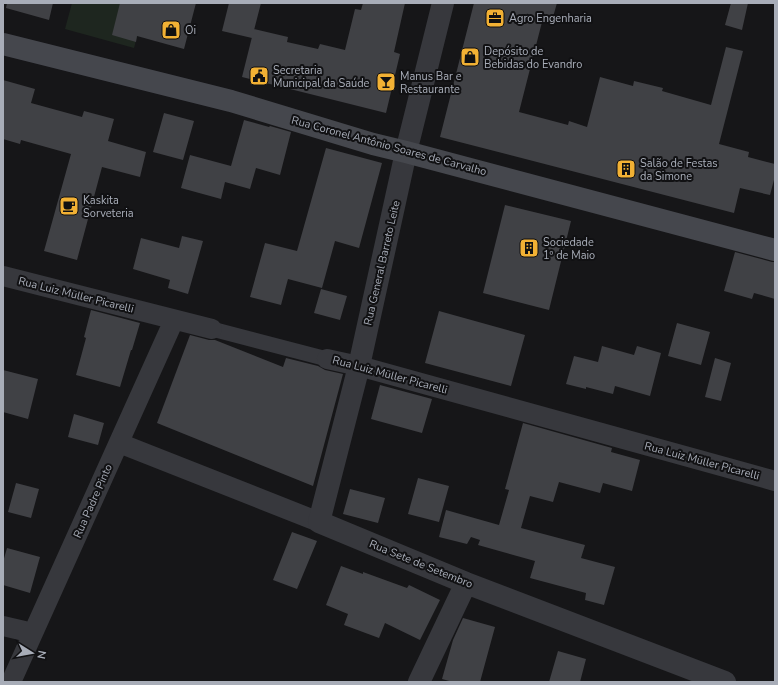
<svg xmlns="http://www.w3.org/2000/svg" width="778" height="685" viewBox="0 0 778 685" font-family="'Nunito Sans',sans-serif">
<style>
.green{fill:#1e261f}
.building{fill:#404145}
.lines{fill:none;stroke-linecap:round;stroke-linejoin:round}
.pedestrian{stroke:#37383d;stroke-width:15}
.minor{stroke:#37383d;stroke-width:20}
.tertiary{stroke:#37383d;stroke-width:22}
.secondary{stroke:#45474d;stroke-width:22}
.labels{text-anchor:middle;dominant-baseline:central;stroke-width:4;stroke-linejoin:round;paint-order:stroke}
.poi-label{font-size:11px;fill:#a8adb8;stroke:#111113;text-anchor:start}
.street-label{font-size:11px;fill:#a8adb8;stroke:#111113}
</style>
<rect width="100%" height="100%" fill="#161618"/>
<path class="green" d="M72 3H146L134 48 65 29Z"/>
<path class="building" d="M7 3H53L49 20 6 8Z
M120 3H196L184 49 137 36 136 42 112 35Z
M229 3H261L252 38 222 31Z
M363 3H405L394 52 400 54 386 113 242 77 254 29 288 37 287 42 318 49 320 44 345 50 355 9 361 10Z
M474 3H557L551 24 542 22 519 112 568 125 569 121 587 127 600 77 633 86 634 81 663 88 662 91 711 105 726 47 743 51 719 144 749 152 748 157 775 164V176L770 195 740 188 734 213 440 137Z
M731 3H748L742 30 725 25Z
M3 80 35 89 31 103 82 117 84 111 114 119 108 141 146 152 140 177 102 167 77 260 44 251 71 154 21 140 20 144 3 139Z
M164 113 194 121 183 160 153 152Z
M244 120 269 127 270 126 291 132 280 175 256 168 250 189 225 182 221 199 181 188 190 155 231 166Z
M326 148 382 163 359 248 335 241 322 288 288 279 281 305 250 297 265 243 297 251Z
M505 205 571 221 549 310 483 293Z
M182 236 203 241 188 294 168 288 170 280 133 269 141 238 179 248Z
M735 252 772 262H775V299L754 293 752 299 724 291Z
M321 289 347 296 340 320 314 313Z
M91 310 140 323 132 350H131L120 387 76 375 86 338 84 337Z
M439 311 525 335 511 386 425 363Z
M677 323 710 332 701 365 668 356Z
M190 335 209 340H215L283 367 286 358 318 366 325 370 343 374 313 486 157 423Z
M602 346 634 355 637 346 661 353 650 396 615 386 613 394 586 387V389L566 384 574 356 598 362Z
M715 358 731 363 721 401 705 397Z
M3 370 38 379 28 419 3 412Z
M380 385 432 399 422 433 371 419Z
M74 414 104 423 98 445 68 437Z
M523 423 612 448 611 452 640 460 632 491 603 483 600 493 559 482 553 502 530 496 521 528 585 545 581 558 615 567 604 605 585 600 586 593 530 578 535 561 478 545 480 540 471 537 467 544 439 537 446 510 499 525 509 490 505 489Z
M418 478 449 486 439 522 408 514Z
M16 483 39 489 31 518 8 512Z
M350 489 385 498 378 523 343 514Z
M292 532 317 541 297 589 273 580Z
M7 548 40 557 30 593 3 585V562Z
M341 566 363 574V572L407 588 409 585 440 600 420 640 385 623 379 638 344 625 348 614 326 605Z
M463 618 495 627 480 682H453L442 679 453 640Z
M558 651 586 659 580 682H549Z"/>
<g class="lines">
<path class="pedestrian" d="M212 329 327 359"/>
<path class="minor" d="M3 276 212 329
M327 359 359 366 775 481
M119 443 319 522
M3 626 33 633
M11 682 174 320"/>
<path class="tertiary" d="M443 3 406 152 359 366 319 522 466 583 725 682
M419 682 466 583"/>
<path class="secondary" d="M3 44 231 101 373 144 406 152 775 250"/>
</g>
<defs>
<symbol id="office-square" viewBox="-11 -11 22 22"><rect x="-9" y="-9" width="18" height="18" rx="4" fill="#f2b134" stroke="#111113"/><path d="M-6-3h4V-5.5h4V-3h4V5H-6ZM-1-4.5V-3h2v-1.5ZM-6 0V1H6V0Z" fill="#111"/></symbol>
<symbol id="shop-square" viewBox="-11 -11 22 22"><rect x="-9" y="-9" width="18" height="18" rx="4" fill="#f2b134" stroke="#111113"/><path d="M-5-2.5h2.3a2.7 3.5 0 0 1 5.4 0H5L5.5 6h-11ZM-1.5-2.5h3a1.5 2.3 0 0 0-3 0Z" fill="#111"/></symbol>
<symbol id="civic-square" viewBox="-11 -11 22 22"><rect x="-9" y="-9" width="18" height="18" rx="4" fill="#f2b134" stroke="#111113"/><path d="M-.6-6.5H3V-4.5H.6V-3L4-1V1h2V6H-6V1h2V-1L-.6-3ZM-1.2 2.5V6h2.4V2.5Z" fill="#111"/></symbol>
<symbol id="bar-square" viewBox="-11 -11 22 22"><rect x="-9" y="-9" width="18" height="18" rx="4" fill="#f2b134" stroke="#111113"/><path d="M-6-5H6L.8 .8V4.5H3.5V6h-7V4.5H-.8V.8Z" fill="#111"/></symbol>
<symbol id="building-square" viewBox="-11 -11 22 22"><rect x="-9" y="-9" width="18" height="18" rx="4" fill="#f2b134" stroke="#111113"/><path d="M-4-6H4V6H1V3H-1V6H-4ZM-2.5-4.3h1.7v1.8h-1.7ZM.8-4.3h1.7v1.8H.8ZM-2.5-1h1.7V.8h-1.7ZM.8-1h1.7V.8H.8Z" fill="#111"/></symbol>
<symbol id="cafe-square" viewBox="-11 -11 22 22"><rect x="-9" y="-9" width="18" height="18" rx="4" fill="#f2b134" stroke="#111113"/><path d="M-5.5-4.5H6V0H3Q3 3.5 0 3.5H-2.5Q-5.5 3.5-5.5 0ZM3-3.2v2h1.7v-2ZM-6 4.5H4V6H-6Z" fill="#111"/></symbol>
</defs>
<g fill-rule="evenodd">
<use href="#office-square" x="484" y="7" width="22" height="22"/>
<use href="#shop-square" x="160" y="19" width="22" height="22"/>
<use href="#shop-square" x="459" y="46" width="22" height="22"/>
<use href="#civic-square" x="248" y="65" width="22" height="22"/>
<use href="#bar-square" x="375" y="71" width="22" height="22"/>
<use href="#building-square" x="615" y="158" width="22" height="22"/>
<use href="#cafe-square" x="58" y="195" width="22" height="22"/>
<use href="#building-square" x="518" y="237" width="22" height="22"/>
</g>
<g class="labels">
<g class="poi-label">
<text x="509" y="18">Agro Engenharia</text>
<text x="185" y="30">Oi</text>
<text x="484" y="51">Depósito de<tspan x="484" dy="13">Bebidas do Evandro</tspan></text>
<text x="273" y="70">Secretaria<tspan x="273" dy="13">Municipal da Saúde</tspan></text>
<text x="400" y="76">Manus Bar e<tspan x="400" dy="13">Restaurante</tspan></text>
<text x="640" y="163">Salão de Festas<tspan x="640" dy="13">da Simone</tspan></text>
<text x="83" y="200">Kaskita<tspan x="83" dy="13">Sorveteria</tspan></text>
<text x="543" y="242">Sociedade<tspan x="543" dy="13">1º de Maio</tspan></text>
</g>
<g class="street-label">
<text transform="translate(389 146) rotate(15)">Rua Coronel Antônio Soares de Carvalho</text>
<text transform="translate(382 263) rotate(-77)">Rua General Barreto Leite</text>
<text transform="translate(76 295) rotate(14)">Rua Luiz Müller Picarelli</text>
<text transform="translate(390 375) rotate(15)">Rua Luiz Müller Picarelli</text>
<text transform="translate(702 461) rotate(15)">Rua Luiz Müller Picarelli</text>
<text transform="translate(93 501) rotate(-66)">Rua Padre Pinto</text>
<text transform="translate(421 564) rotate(22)">Rua Sete de Setembro</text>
</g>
</g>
<rect width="778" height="685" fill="none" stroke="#a8adb8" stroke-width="8"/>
<g transform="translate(32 653) rotate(101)" stroke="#111113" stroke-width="3" paint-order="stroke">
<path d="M0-3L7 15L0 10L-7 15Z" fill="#a8adb8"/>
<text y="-6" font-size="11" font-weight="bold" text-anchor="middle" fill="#a8adb8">N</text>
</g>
</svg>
